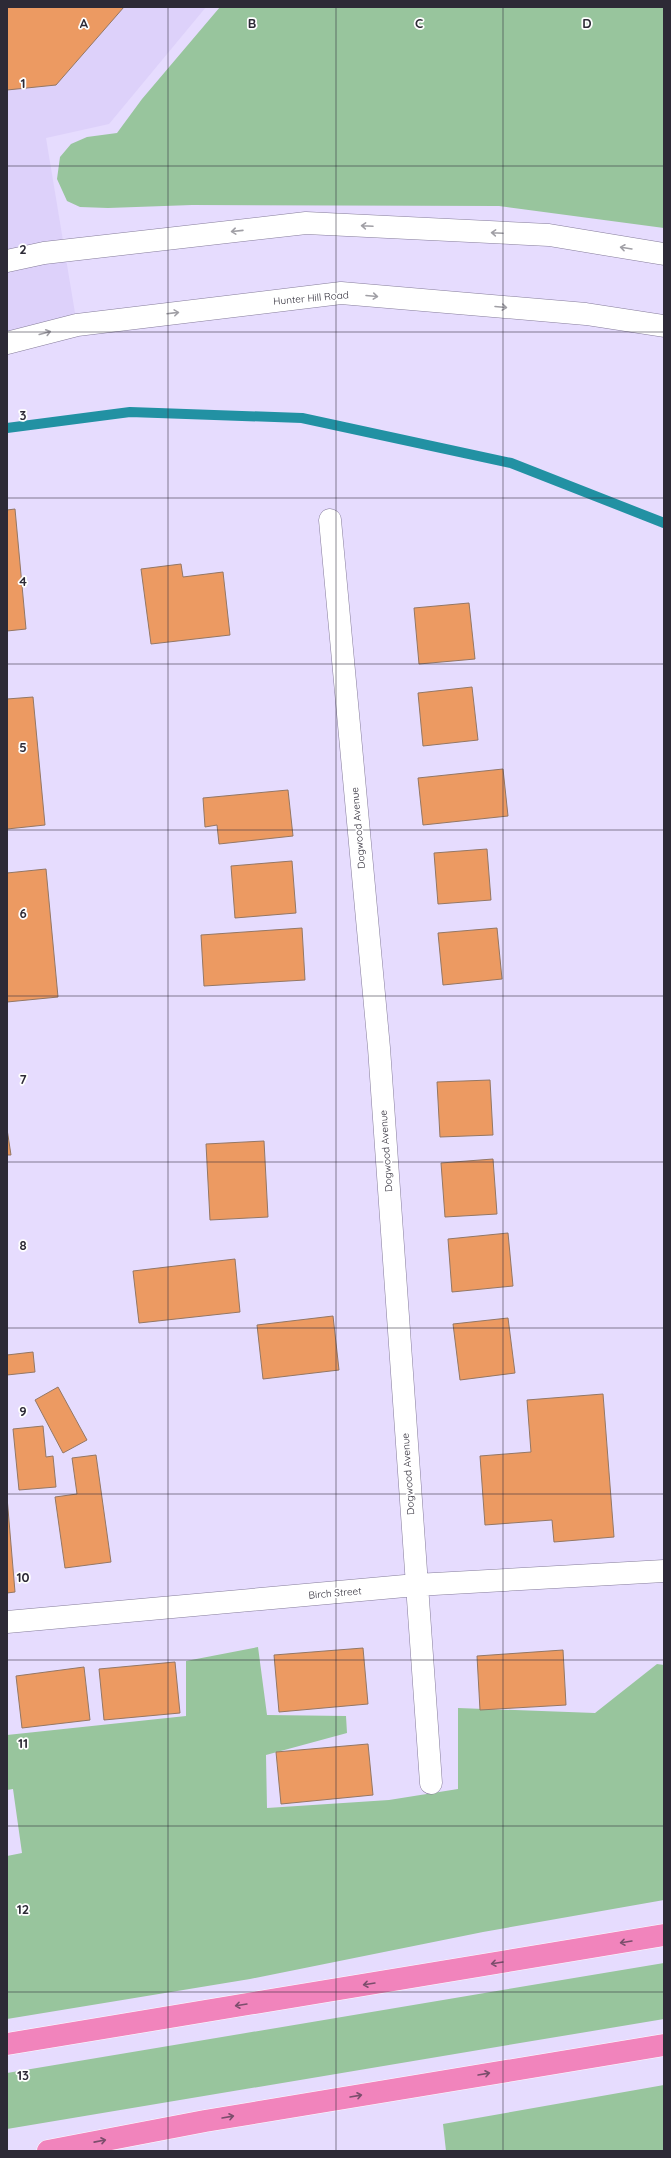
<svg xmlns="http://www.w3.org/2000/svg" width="671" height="2158" viewBox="0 0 671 2158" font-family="Quicksand,sans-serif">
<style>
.built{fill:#ddd1fa}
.green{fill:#98c59d}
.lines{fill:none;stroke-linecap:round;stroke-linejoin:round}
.stream{stroke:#2291a3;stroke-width:10}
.building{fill:#ec9a62;stroke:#947764}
.minor-casing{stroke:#867d9b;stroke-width:23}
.tertiary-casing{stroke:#867d9b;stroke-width:23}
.motorway-casing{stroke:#fff;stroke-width:23}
.minor{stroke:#fff;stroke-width:22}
.tertiary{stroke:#fff;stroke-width:22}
.motorway{stroke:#f184bc;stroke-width:22}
.oneway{stroke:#a09fa5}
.oneway2{stroke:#7b4e6c}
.grid{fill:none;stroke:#2d2a36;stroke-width:1;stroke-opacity:0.55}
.labels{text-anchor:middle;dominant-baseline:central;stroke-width:3.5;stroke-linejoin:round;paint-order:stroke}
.street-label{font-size:10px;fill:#2d2a36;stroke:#fff}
.grid-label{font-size:13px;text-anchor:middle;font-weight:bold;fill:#2d2a36;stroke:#fff;stroke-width:3.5;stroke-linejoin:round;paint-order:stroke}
</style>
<rect width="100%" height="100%" fill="#e6dcfe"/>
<path class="built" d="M7 7H206L109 124 46 138 77 325 7 343Z"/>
<path class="green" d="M220 7H664V228L499 206 192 205 108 208 80 207 67 201 57 179 60 157 71 144 87 137 117 133 142 99Z
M258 1647 267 1715 346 1716 347 1733 266 1755 267 1808 389 1800 458 1789V1708L595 1713 657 1664 664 1665V1900L483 1932 250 1979 7 2019V1856L22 1853 13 1789 7 1790V1735L186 1716V1661Z
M664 1963V2019L7 2129V2073Z
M664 2085V2151H446L443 2124Z"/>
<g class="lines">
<path class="stream" d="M7 428 130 412 302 418 511 463 664 523"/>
</g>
<path class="building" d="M7 7H124L56 85 7 90Z
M15 509 26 629 7 631V510Z
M181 564 183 577 223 572 230 635 151 644 141 569Z
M469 603 475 659 419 664 414 608Z
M472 687 478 740 423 746 418 693Z
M33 697 45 825 7 829V699Z
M503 769 508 816 423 825 418 778Z
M288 790 293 836 219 844 217 825 205 827 203 798Z
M487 849 491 900 438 904 434 853Z
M292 861 296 913 235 918 231 866Z
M46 869 58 997 7 1002V873Z
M302 928 305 980 204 986 201 935Z
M497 928 502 979 443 985 438 933Z
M490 1080 493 1135 440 1137 437 1082Z
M7 1129 11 1155H7Z
M264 1141 268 1217 210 1220 206 1144Z
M493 1159 497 1214 445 1217 441 1163Z
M508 1233 513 1286 452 1292 448 1239Z
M235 1259 240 1312 139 1323 133 1271Z
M333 1316 339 1370 263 1379 257 1325Z
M508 1318 515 1373 460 1380 453 1324Z
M33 1352 35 1372 7 1375V1355Z
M58 1387 87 1440 63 1453 35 1400Z
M603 1394 614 1537 554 1542 552 1520 485 1525 480 1456 531 1452 527 1400Z
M43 1426 46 1457 53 1456 56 1487 19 1490 13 1429Z
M96 1455 111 1562 65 1568 55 1497 77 1494 72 1458Z
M7 1497 15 1592 7 1593Z
M363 1648 368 1704 279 1712 274 1655Z
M563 1650 566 1705 480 1710 477 1656Z
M175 1662 180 1713 104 1720 99 1669Z
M84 1667 90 1720 22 1728 16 1676Z
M368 1744 373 1795 281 1804 276 1752Z"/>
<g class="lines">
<defs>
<path id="minor" d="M330 520 379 1048 431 1783
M7 1622 416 1585 664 1571"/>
<path id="tertiary" d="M7 261 44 253 306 223 549 235 664 254
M7 343 77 325 341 293 586 314 664 326"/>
<path id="motorway" d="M7 2044 664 1935
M48 2151 205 2121 664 2045"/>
</defs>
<use href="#minor" class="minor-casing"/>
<use href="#tertiary" class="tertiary-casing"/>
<use href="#motorway" class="motorway-casing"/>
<use href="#minor" class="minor"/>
<use href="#tertiary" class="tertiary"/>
<use href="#motorway" class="motorway"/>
</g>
<defs><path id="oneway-shaft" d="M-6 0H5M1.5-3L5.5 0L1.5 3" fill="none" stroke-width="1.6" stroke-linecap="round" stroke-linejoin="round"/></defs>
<g class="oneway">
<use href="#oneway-shaft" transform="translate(367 226) rotate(-177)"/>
<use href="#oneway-shaft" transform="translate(237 231) rotate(174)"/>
<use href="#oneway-shaft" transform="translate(497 233) rotate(-177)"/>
<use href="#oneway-shaft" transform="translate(626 248) rotate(-171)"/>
<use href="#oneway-shaft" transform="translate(372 296) rotate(5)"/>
<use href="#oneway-shaft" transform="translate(501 307) rotate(5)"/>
<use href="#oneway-shaft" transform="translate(173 313) rotate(-7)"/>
<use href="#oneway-shaft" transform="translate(45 333) rotate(-15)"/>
</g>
<g class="oneway2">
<use href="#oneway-shaft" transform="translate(626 1942) rotate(171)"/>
<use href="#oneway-shaft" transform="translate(497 1963) rotate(171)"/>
<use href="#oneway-shaft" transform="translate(369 1984) rotate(171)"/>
<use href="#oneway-shaft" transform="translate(241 2005) rotate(171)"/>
<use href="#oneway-shaft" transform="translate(484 2074) rotate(-10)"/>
<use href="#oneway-shaft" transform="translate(356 2096) rotate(-10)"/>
<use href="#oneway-shaft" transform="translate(228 2117) rotate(-10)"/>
<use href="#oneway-shaft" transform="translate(100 2141) rotate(-11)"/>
</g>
<path class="grid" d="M168 7V2151M336 7V2151M503 7V2151M7 166H664M7 332H664M7 498H664M7 664H664M7 830H664M7 996H664M7 1162H664M7 1328H664M7 1494H664M7 1660H664M7 1826H664M7 1992H664"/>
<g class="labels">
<g class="street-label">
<text transform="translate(311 298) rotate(-5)">Hunter Hill Road</text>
<text transform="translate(358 828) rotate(-95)">Dogwood Avenue</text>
<text transform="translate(386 1151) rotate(-94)">Dogwood Avenue</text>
<text transform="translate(408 1474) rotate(-94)">Dogwood Avenue</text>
<text transform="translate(335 1593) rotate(-5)">Birch Street</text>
</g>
</g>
<g class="grid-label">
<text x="84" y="28">A</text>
<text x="252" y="28">B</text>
<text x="419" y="28">C</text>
<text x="587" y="28">D</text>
<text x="23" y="88">1</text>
<text x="23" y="254">2</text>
<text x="23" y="420">3</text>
<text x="23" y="586">4</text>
<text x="23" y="752">5</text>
<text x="23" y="918">6</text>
<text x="23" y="1084">7</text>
<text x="23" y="1250">8</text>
<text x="23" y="1416">9</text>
<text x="23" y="1582">10</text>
<text x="23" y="1748">11</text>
<text x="23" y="1914">12</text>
<text x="23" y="2080">13</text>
</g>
<rect width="671" height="2158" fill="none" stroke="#2d2a36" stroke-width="16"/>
</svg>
